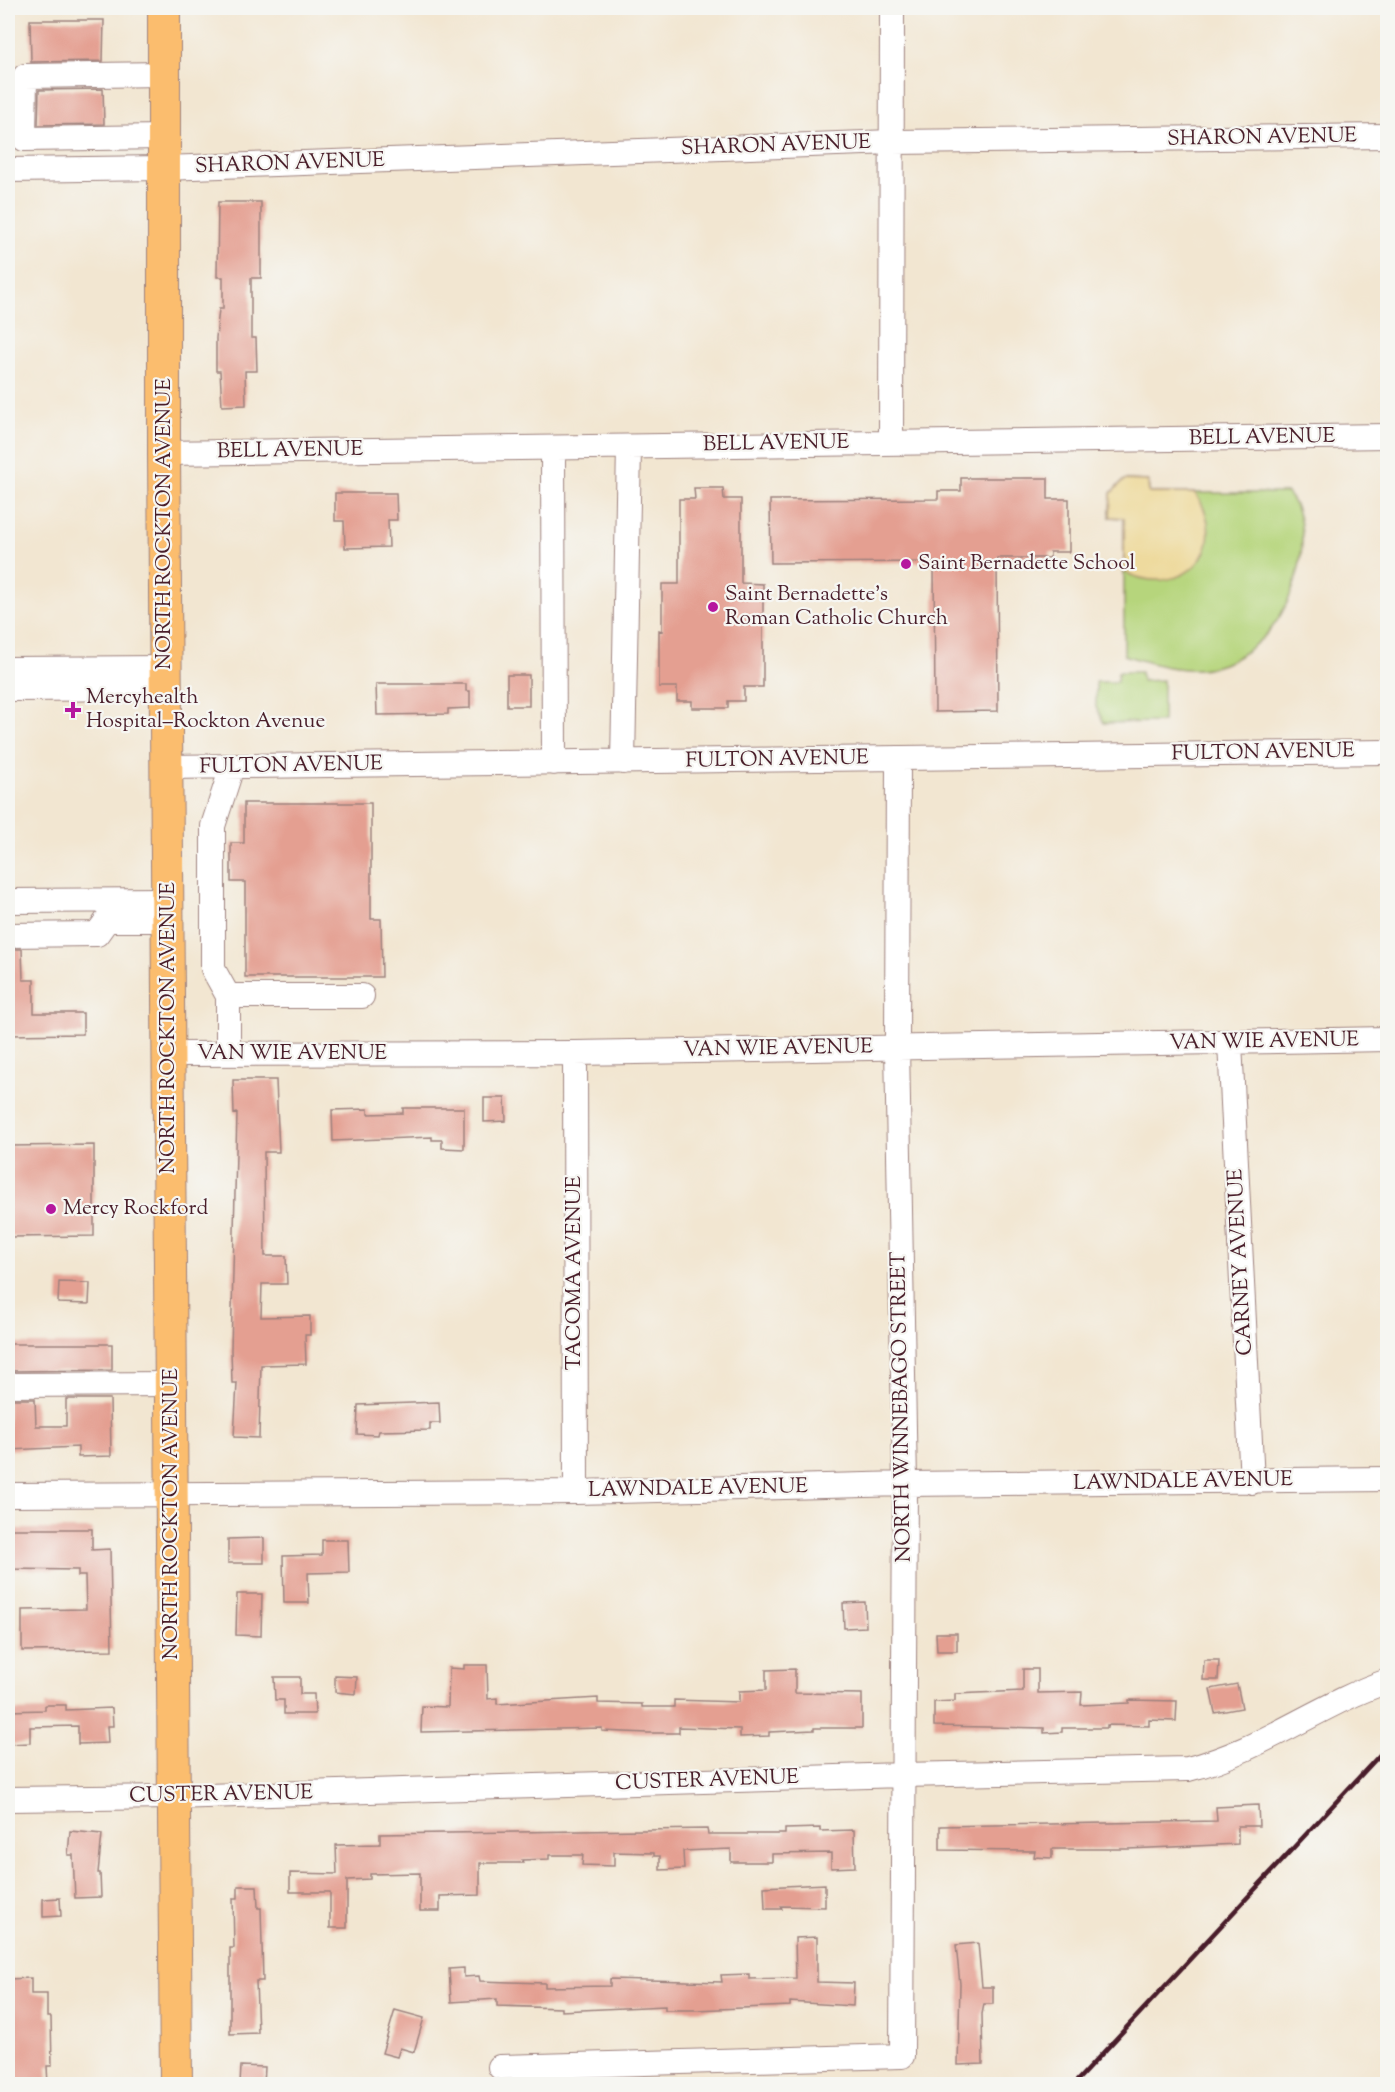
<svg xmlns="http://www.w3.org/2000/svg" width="1395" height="2092" viewBox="0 0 1395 2092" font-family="'Sorts Mill Goudy',serif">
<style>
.green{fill:#b6d57b;stroke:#807a53;stroke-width:1.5}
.sand{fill:#eeda9e;stroke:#9c7c64;stroke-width:1.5}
.building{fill:#e49f91}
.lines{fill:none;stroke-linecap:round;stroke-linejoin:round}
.minor-casing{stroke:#9e827e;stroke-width:26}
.major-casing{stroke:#9e827e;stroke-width:34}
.minor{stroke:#fff;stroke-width:24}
.major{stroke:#fbbd6e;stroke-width:32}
.rail{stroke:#4a1f2b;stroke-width:4.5}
.poi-dot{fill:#b5179e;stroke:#f6f6f2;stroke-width:2}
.labels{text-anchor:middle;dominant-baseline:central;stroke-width:4.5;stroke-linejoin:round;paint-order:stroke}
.street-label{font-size:21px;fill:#4a1f2b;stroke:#f6f6f2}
.poi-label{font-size:21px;fill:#4a1f2b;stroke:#f6f6f2;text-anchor:start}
</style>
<rect width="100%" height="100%" fill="#f6f6f2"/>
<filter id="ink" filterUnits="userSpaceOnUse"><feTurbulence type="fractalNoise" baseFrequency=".0167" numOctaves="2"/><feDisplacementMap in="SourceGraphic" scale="12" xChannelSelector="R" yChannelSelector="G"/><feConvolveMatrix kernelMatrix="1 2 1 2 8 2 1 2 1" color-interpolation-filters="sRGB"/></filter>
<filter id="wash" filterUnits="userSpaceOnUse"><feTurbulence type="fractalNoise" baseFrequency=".008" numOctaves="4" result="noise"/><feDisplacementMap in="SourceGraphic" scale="24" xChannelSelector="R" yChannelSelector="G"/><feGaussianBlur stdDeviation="1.35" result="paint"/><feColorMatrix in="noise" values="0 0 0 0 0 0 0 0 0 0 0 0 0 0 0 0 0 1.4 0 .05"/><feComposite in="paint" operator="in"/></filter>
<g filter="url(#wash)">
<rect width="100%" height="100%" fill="#f2e6d1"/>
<path class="green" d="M1124 480 1148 481 1149 493H1287C1317 527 1297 597 1271 629 1259 643 1241 657 1223 664 1191 676 1155 665 1124 655V518L1110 517 1111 493Z
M1118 672H1141L1142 681 1163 680V722L1104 723 1096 707V682H1117Z"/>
<path class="sand" d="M1124 480 1148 481 1149 493H1195C1234 548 1184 601 1124 572V518L1110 517 1111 493Z"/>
<g id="blocks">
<path class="building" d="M30 20H104L103 61 31 62Z
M103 89 104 124 38 125 39 90Z
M218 202H261V278H251V338H256L257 371H245L246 405 222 406 220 371H216V338L219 309H223V277H217Z
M961 478H1048V499H1069V552H1050V558H997L998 711 935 712 934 562 771 563 770 500 938 499V491H961Z
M694 488H723L724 499H741V583L763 584V687H744V701H728V708H692V701H677V687H659V630L662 631V584H679V499H695Z
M335 493H396L397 520H388L389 547 345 548 344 521H335Z
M507 675H529V706H507Z
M376 684H466V691H470V708L448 709V714L377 715Z
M244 803H371V919H381L382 977H245V882H231V843H244Z
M8 949H22L23 980H34V1013H83V1034L8 1035Z
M233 1080H276L279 1152H264L265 1256H286L287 1284H262L261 1317 310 1316V1335H305L306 1364 261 1365 259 1438 234 1437 237 1383H232L231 1350 237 1113 234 1114Z
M484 1098H505L506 1121 484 1122Z
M403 1108H464V1149L442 1148V1140H432V1137L333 1141 332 1110 368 1109V1114L403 1113Z
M94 1145V1236L8 1237V1146Z
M59 1282 90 1283 89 1304 58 1303Z
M8 1344H112V1370L8 1371Z
M8 1399H35L36 1426H66V1399H110L111 1456 78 1457V1447L8 1450Z
M439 1402 440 1423H430V1430L379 1431 378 1435 357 1434 358 1405Z
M8 1529H92V1550L110 1549 112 1650 22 1651V1610L86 1609 85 1576H78V1570L8 1569Z
M264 1538V1563H228V1539Z
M322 1540H348L349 1572 308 1573 309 1603H284L283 1556 322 1555Z
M237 1594H262L261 1636 236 1635Z
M865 1602 866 1627 844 1628 843 1603Z
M936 1633H957V1651H937Z
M1204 1660H1219L1218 1680H1203Z
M464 1665H487L488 1699 497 1698V1704L598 1698V1703L642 1704V1707H674V1700L739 1702V1691L766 1690V1670L795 1669V1693L862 1694V1728H814V1730L769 1732V1736L740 1737V1729L679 1727V1733H648L602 1731V1728L421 1732 422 1706 448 1707 449 1668 464 1669Z
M1023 1669H1038V1693L1082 1692 1081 1705 1129 1703V1700L1177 1701 1176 1721 1149 1720V1726L1107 1725V1728H1062V1732L1044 1733V1728L934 1726V1702L955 1701V1694L1023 1691Z
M335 1676 357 1677 356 1694 335 1692Z
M274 1677H300V1694H314L315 1714H284V1700H275Z
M1237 1684 1242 1708 1215 1713 1210 1689Z
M45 1705H66V1710L112 1708 113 1726H107L108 1743 78 1744V1726L30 1727V1743L8 1744V1711L45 1710Z
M1258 1805 1259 1826H1238V1844L1128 1849H1052V1858L1034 1857 1035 1851 940 1850V1826L1217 1821 1216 1807Z
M820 1828V1831L854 1830 855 1867 831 1868V1853L772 1854V1862H731V1849L683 1851 684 1869 660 1870V1856H654V1853L614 1852V1866L582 1865 583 1855H549V1859L522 1860 523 1863H480V1895L440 1896V1911H420V1873L370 1874V1879L347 1880V1928H330V1892H290V1873L337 1874 336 1845 380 1844V1834L707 1829 708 1834H785V1829Z
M70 1831 102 1834 98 1873H100L101 1897 75 1898 73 1855H68Z
M825 1884V1907L781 1906 782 1909H765L764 1887Z
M238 1886H257L258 1908H261L263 1981H256L258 2033 230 2034V1948H234L233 1898H238Z
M60 1898 61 1916 43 1917V1899Z
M817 1937V1982L854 1983 853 2006 790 2002V2006L695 2010H665V2006L561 2011V2008L497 2006V1999L451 2002 449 1969 464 1968V1977L479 1976 480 1981 545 1983V1987L610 1986V1979L722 1982 721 1975 749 1974V1979L796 1978 795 1938Z
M978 1943 982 1987H993V2004H984L982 2014 983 2064 958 2065 960 1984 956 1945Z
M31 1978V1994H47V2017H51L52 2066H47L48 2085H8V1979Z
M395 2010 424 2018 414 2052 400 2048 397 2057 382 2053Z
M241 2066 265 2067 264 2085H240Z"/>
</g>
</g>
<g filter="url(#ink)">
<use href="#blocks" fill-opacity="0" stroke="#9e827e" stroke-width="1.5"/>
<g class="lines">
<defs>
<path id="minor" d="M164 74 25 76 24 139 164 137
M8 170 164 168 892 142 1388 136
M891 443 892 8
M553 448 554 763
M164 453 1388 436
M8 669 166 668
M8 689 166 688
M623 762 629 447
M167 767 1388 752
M8 901 168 900
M8 935 97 934 107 920H168
M228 996H362
M1230 1043 1252 1482
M575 1053 576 1492
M169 1054 575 1053 1388 1039
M228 1054V996L213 969V826L232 767
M8 1385 172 1384
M8 1495 576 1492 905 1484 1388 1479
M8 1799 173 1797 901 1775 1188 1769C1259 1752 1319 1704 1388 1681
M500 2067 902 2056 905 1484 897 1046 898 758"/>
<path id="major" d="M164 8V453L176 2084"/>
</defs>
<use href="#minor" class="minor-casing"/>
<use href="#major" class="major-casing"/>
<use href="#minor" class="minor"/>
<use href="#major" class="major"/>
<path class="rail" d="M1074 2084 1388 1746"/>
</g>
</g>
<g class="poi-dot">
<circle cx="906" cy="564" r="6"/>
<circle cx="713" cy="607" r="6"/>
<path d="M70 701h6v6h6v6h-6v6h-6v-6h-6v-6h6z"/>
<circle cx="51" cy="1209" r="6"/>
</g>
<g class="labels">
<g class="street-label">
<text transform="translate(1262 138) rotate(-1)">SHARON AVENUE</text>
<text transform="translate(776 146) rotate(-2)">SHARON AVENUE</text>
<text transform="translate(290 164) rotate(-2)">SHARON AVENUE</text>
<text transform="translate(1262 438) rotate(-1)">BELL AVENUE</text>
<text transform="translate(776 444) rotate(-1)">BELL AVENUE</text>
<text transform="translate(290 451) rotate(-1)">BELL AVENUE</text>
<text transform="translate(165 524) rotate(-90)">NORTH ROCKTON AVENUE</text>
<text transform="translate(1263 753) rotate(-1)">FULTON AVENUE</text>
<text transform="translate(777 760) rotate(-1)">FULTON AVENUE</text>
<text transform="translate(291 766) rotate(-1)">FULTON AVENUE</text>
<text transform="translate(169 1028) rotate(-90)">NORTH ROCKTON AVENUE</text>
<text transform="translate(1264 1042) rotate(-1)">VAN WIE AVENUE</text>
<text transform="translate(778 1049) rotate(-1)">VAN WIE AVENUE</text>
<text x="292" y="1054">VAN WIE AVENUE</text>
<text transform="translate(1241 1262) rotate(-93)">CARNEY AVENUE</text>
<text transform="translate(575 1273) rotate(-90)">TACOMA AVENUE</text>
<text transform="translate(902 1407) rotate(-91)">NORTH WINNEBAGO STREET</text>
<text transform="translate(1183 1482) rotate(-1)">LAWNDALE AVENUE</text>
<text transform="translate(698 1489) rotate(-1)">LAWNDALE AVENUE</text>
<text transform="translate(172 1514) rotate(-90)">NORTH ROCKTON AVENUE</text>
<text transform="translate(707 1781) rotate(-2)">CUSTER AVENUE</text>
<text transform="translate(221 1795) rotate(-1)">CUSTER AVENUE</text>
</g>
<g class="poi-label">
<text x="918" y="564">Saint Bernadette School</text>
<text x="725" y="595">Saint Bernadette's<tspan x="725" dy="24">Roman Catholic Church</tspan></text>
<text x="86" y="698">Mercyhealth<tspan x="86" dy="24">Hospital–Rockton Avenue</tspan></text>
<text x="63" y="1209">Mercy Rockford</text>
</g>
</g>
<rect width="1395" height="2092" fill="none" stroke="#f6f6f2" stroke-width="30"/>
</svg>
